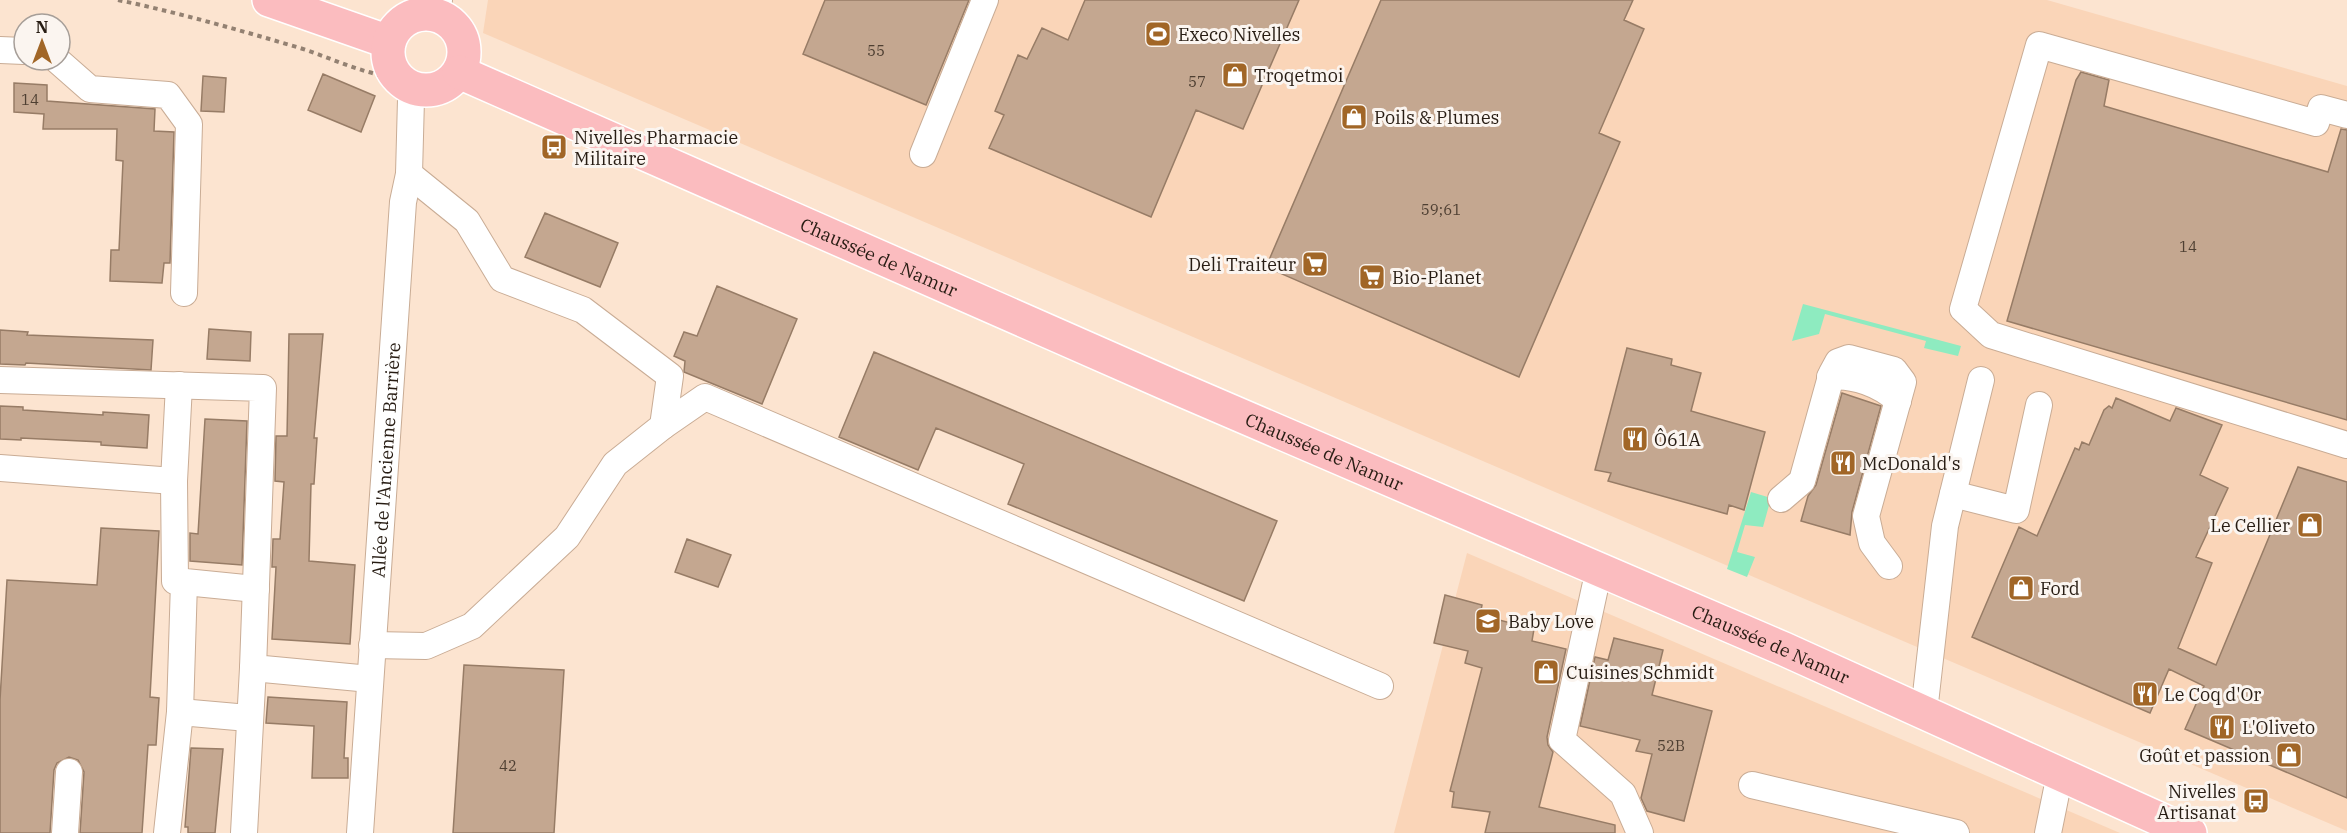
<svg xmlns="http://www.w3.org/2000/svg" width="2347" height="833" viewBox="0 0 2347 833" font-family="'IBM Plex Serif',serif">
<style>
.built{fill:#fad5b8}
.green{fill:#8eebc0}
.building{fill:#c4a790;stroke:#977c66;stroke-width:1.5}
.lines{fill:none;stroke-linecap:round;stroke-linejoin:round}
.minor-casing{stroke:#c9ac95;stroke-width:28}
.major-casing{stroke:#fff;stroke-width:36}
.path{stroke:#938172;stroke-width:4;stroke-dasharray:4.5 4.5;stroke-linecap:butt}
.minor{stroke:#fff;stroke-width:26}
.major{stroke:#fbbcbf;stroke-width:33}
.labels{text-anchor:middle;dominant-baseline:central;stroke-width:6;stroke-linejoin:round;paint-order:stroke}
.number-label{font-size:15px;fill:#4e3f32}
.poi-label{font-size:18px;fill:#271c13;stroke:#fbf5f0;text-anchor:start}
.street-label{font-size:18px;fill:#271c13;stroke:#fbf5f0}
</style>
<rect width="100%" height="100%" fill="#fce4d0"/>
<path class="built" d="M488 0H2047L2347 86V831L483 33Z
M1467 553 2120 833H1394Z"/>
<path class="green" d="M1803 304 1961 346 1958 356 1924 348 1926 341 1825 314 1819 334 1792 341Z
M1751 492 1771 498 1763 527 1745 525 1737 552 1755 557 1747 577 1727 569Z"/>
<path class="building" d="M825 0H969L926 105 803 54Z
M1085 0H1299L1243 129 1196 110 1151 217 989 148 1004 115 995 111 1018 55 1027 59 1042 28 1068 40Z
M1381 0H1633L1624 20 1644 29 1599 133 1620 142 1519 377 1266 267Z
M2081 72 2109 80 2104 106 2328 172 2341 129 2347 130V420L2007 321 2076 80Z
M323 74 375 96 361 132 308 110Z
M203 76 226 78 224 112 201 111Z
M14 83 47 85V101L155 109 154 131 174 132 170 263H164L162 283 110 281 111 250H119L123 161 116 160 117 129H43L44 114 14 112Z
M545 213 618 243 600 287 525 257Z
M717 286 797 319 762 404 684 372 685 361 674 356 684 332 697 336Z
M209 329 251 332 250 361 207 359Z
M0 330 28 332 27 335 153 340 151 370 26 363 25 365 0 364Z
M289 334H323L314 438H317L314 484H311L309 561 355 565 350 644 272 639 276 567H272L273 539H280L284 482 275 481 276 436H287Z
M1627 348 1672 359 1671 365 1701 373 1691 411 1765 432 1744 510 1729 505 1727 514 1608 481 1611 473 1595 470Z
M874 352 1277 521 1244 601 1008 504 1024 464 936 428 918 470 839 437Z
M1842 393 1881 406 1852 512 1850 535 1801 521 1808 496 1816 485Z
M2116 398 2170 421 2176 408 2222 425 2200 475 2228 488 2196 557 2212 563 2178 648 2216 665 2298 467 2347 482V798L2185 729 2204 686 2169 669 2150 713 1972 637 2019 527 2037 536 2075 448 2079 450 2082 442 2089 445 2104 410 2109 406 2112 408Z
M0 406 23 407V410L103 415V412L149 415 147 448 101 445V442L21 438V440L0 439Z
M205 419 247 421 242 565 190 561V533L198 534Z
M101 528 159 531 150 697 159 698 156 745H148L142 833H80L84 772 78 760 69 757 57 763 54 770 50 833H0V700L7 580 97 585Z
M687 539 731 555 718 587 675 572Z
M1445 595 1482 605 1480 615 1534 629 1532 641 1566 649 1547 737 1548 745 1553 752 1539 807 1615 825V833H1485L1490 812 1452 807 1454 792 1450 791 1482 668 1465 663 1468 651 1434 643Z
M1614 638 1663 650 1652 695 1712 711 1684 821 1647 811 1641 798 1652 754 1636 751 1640 740 1580 726 1595 657 1608 660Z
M464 665 564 670 554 833H453Z
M268 697 347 702 344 758H348V778H312L314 726 266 723Z
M191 748 223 749 215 833H188V827H185Z"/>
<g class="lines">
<defs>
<g id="minor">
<path d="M434 14 439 0"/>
<path d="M0 50 24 51"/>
<path d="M57 60 90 89 168 95 189 124 184 293"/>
<path d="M2347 115 2321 108 2316 123 2039 45 1963 309 1991 335 2347 445"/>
<path d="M923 154 985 0"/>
<path d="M1830 377C1853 374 1882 385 1898 401"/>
<path d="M0 380 263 388 253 668 370 679"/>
<path d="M663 426 705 397 1380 686"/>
<path d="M0 468 174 481 179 385"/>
<path d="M174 481 175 581 256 589"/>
<path d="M1953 494 2016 510 2039 405"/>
<path d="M1781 499 1802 481 1832 373 1838 362 1849 358 1894 370 1903 382 1866 516 1872 543 1889 566"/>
<path d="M1599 569 1562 740 1623 794 1640 833"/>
<path d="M372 645 426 646 472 626 567 537 615 464 663 426 670 376 583 310 502 279 467 221 409 174"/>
<path d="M180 712 184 582"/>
<path d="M1924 712 1945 526 1981 380"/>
<path d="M1752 785 1956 833"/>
<path d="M65 833 69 772"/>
<path d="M167 833 180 712 248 718"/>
<path d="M244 833 253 668"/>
<path id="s1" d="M360 833 403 202 409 174 411 99 414 88"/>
<path d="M2048 833 2060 774"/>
</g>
<g id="major">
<path d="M269 0 389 42"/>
<circle cx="426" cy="52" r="38"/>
<path id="s2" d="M459 72 1170 385 1784 649 2190 833"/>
</g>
</defs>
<use href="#minor" class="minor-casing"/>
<use href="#major" class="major-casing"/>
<path class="path" d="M118 0C180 13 239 30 300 48 331 58 359 72 391 77"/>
<use href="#minor" class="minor"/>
<use href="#major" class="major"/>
</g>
<defs>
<symbol id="stadium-square" viewBox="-11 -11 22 22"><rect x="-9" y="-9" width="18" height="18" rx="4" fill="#a16627" stroke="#fbf5f0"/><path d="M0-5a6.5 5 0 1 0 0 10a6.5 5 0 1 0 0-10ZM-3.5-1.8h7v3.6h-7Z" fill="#fff"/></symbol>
<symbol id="shop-square" viewBox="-11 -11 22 22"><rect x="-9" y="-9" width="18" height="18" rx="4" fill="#a16627" stroke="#fbf5f0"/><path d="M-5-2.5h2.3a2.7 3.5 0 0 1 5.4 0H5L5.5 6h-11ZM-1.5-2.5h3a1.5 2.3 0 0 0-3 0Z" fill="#fff"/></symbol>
<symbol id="bus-square" viewBox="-11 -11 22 22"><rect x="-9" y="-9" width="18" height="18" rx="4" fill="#a16627" stroke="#fbf5f0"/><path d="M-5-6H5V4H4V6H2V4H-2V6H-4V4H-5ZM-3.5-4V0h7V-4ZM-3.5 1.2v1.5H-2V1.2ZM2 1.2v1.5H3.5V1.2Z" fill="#fff"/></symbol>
<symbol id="supermarket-square" viewBox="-11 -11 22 22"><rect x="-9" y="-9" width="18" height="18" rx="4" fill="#a16627" stroke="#fbf5f0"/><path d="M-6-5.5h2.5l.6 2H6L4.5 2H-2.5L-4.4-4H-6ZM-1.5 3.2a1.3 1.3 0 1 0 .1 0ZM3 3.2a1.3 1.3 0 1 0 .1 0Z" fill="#fff"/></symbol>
<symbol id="restaurant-square" viewBox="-11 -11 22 22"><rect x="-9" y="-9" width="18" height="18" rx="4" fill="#a16627" stroke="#fbf5f0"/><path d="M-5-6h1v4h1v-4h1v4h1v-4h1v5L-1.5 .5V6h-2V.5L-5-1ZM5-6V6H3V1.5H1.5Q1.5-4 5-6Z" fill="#fff"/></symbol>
<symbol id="school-square" viewBox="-11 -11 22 22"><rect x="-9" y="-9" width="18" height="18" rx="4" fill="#a16627" stroke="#fbf5f0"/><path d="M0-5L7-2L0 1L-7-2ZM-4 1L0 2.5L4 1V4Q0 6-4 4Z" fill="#fff"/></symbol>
</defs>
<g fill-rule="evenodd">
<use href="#stadium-square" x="1143" y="19" width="30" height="30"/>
<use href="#shop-square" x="1220" y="60" width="30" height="30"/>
<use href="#shop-square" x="1339" y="102" width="30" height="30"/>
<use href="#bus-square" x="539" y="132" width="30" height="30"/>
<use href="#supermarket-square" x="1300" y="249" width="30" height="30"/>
<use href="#supermarket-square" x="1357" y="262" width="30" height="30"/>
<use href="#restaurant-square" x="1620" y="424" width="30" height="30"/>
<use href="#restaurant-square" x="1828" y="448" width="30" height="30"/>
<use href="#shop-square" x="2295" y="510" width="30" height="30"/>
<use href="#shop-square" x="2006" y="573" width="30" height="30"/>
<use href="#school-square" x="1473" y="606" width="30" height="30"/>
<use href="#shop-square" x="1531" y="657" width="30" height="30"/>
<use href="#restaurant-square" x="2130" y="679" width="30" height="30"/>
<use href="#restaurant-square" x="2207" y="712" width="30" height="30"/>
<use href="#shop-square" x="2274" y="740" width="30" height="30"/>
<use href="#bus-square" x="2241" y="786" width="30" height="30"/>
</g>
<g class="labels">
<g class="number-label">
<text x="876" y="50">55</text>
<text x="1197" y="81">57</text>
<text x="30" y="99">14</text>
<text x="1441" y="209">59;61</text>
<text x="2188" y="246">14</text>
<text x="1671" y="745">52B</text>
<text x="508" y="765">42</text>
</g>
<g class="poi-label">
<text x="1178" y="34">Execo Nivelles</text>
<text x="1254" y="75">Troqetmoi</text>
<text x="1374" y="117">Poils &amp; Plumes</text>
<text x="574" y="137">Nivelles Pharmacie<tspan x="574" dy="21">Militaire</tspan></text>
<text x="1296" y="264" text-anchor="end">Deli Traiteur</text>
<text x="1392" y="277">Bio-Planet</text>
<text x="1654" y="439">Ô61A</text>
<text x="1862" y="463">McDonald's</text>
<text x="2290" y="525" text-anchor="end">Le Cellier</text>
<text x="2040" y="588">Ford</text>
<text x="1508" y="621">Baby Love</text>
<text x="1566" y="672">Cuisines Schmidt</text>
<text x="2164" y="694">Le Coq d'Or</text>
<text x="2242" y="727">L'Oliveto</text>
<text x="2270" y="755" text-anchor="end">Goût et passion</text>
<text x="2236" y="791" text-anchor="end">Nivelles<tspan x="2236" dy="21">Artisanat</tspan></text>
</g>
<g class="street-label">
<text stroke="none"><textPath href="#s2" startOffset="459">Chaussée de Namur</textPath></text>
<text stroke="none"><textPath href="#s2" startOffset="945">Chaussée de Namur</textPath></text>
<text stroke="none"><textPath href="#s1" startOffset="374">Allée de l'Ancienne Barrière</textPath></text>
<text stroke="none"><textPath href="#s2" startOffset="1431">Chaussée de Namur</textPath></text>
</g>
</g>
<g transform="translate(42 42)"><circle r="28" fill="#fbf5f0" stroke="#a69e98" stroke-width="1.5"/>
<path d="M0-4.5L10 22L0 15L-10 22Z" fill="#a16627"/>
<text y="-9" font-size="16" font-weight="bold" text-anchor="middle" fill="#271c13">N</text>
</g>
</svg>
